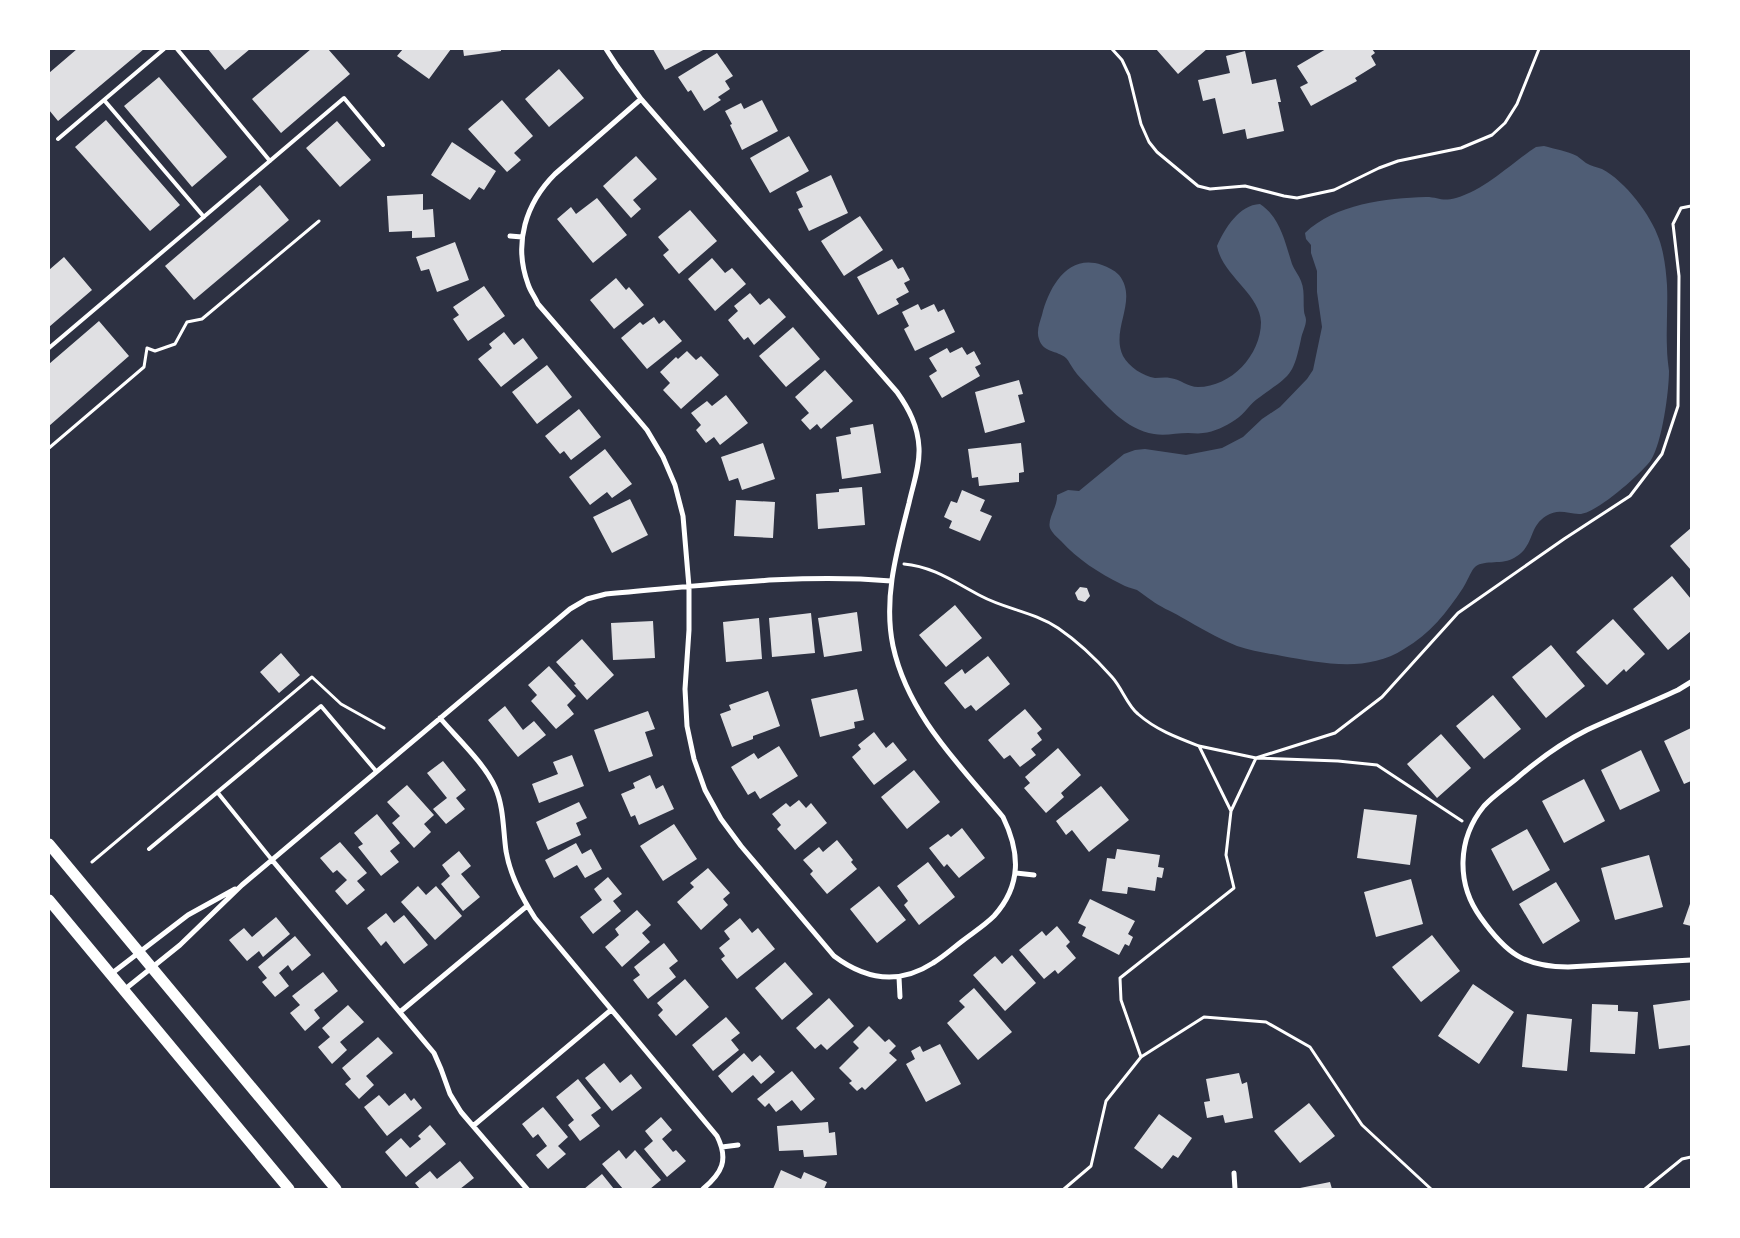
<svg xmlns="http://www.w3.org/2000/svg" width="1740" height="1238" viewBox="0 0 1740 1238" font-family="'Varela Round',sans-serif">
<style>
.water{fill:#4f5d75}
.building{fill:#e0e0e3}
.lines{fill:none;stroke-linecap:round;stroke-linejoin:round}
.path{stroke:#fff;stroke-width:3}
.service{stroke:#fff;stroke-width:4}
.minor{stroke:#fff;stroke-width:5}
.primary{stroke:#fff;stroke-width:11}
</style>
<rect width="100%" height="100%" fill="#2d3142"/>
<path class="water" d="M1544 146C1555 149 1567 151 1577 156 1580 158 1583 161 1586 163 1591 166 1597 167 1602 169 1625 181 1651 215 1659 239 1664 253 1666 270 1667 285 1668 306 1666 327 1667 348 1667 355 1668 363 1669 371 1669 392 1662 443 1651 460 1642 473 1595 515 1579 514 1567 514 1559 508 1546 516 1527 528 1536 547 1512 559 1500 565 1482 559 1474 568 1470 573 1467 582 1463 588 1447 612 1430 634 1404 649 1367 673 1322 663 1282 656 1267 653 1251 651 1237 646 1217 638 1199 627 1181 617 1171 611 1160 607 1151 600 1146 597 1142 593 1137 590 1132 588 1126 587 1121 584 1099 573 1077 559 1061 541 1057 537 1052 533 1050 528 1047 519 1058 506 1057 495L1068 490 1079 491 1124 454 1135 450 1145 449 1186 455 1222 448 1243 437 1262 419 1280 407 1307 379 1313 370 1322 327 1317 292V271L1311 253V245L1306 239 1305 233C1335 204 1386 198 1426 197 1439 197 1441 202 1456 198 1486 189 1510 164 1536 147Z
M1260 204C1280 217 1285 242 1292 264 1294 270 1299 275 1301 281 1305 290 1303 301 1304 311 1304 314 1306 317 1306 320 1306 326 1302 333 1301 339 1293 377 1290 375 1260 397 1250 403 1245 414 1235 420 1226 426 1214 432 1203 433 1198 434 1193 433 1188 433 1177 433 1165 436 1154 434 1126 430 1105 404 1087 385 1083 380 1078 376 1074 370 1071 366 1069 361 1066 358 1057 350 1043 353 1039 339 1036 331 1040 322 1042 315 1049 287 1068 253 1102 265 1108 267 1114 270 1119 275 1139 300 1110 329 1123 356 1129 367 1143 376 1155 378 1160 378 1165 377 1170 378 1180 379 1188 387 1198 387 1231 387 1261 355 1261 322 1260 294 1222 275 1217 246 1225 228 1239 205 1260 204Z"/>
<path class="building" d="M77 49H144L58 121 49 110V73Z
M208 49H250L225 70Z
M311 49H328L350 74 281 133 252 99Z
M403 49H451L429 79 397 56Z
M463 49H501V51L464 56Z
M653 49H705L665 70Z
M1156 49H1207L1178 74Z
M1326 49H1372L1375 53 1371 56 1376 65 1355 78 1357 81 1311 106 1300 87 1308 83 1297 66Z
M1245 51 1252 84 1276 79 1281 102H1278L1284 131 1247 139 1245 129 1223 134 1215 98 1203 101 1198 80 1230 73 1226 56Z
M717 53 733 76 725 81 730 89 718 97 721 100 704 111 691 90 688 92 678 77Z
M559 69 584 98 549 127 525 99Z
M159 77 227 157 192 187 124 106Z
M502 100 533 136 514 153 521 160 507 172 468 129Z
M762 100 778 131 742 150 730 125 732 124 725 111 741 103 744 109Z
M106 120 180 205 150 231 75 147Z
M337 121 371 160 340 187 306 148Z
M789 136 809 171 770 193 750 158Z
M452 142 496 171 484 190 479 187 470 200 431 175Z
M636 156 657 179 633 200 641 209 631 218 603 186Z
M831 175 848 213 809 231 798 209 803 207 796 192Z
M260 185 289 220 194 300 165 266Z
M423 194V210L433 209 435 237 412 238V231L389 232 387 196Z
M597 198 627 235 593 263 557 219 571 207 576 214Z
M690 210 717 241 679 274 663 255 669 250 658 237Z
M860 216 883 250 844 276 821 241Z
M455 242 469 280 437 292 429 269 421 271 416 257Z
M64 257 92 290 49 327V270Z
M712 258 725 273 732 268 746 284 715 311 688 279Z
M892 259 898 269 903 267 910 280 904 283 909 292 896 299 899 304 878 315 857 277Z
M616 278 626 290 629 287 644 305 614 329 590 300Z
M484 286 505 316 468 341 453 319 459 315 453 307Z
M750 293 760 305 769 298 786 317 754 345 748 337 744 340 728 320 738 311 734 306Z
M918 304 921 310 934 304 938 312 944 309 955 332 915 351 904 329 909 326 902 312Z
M654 317 659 324 664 320 682 341 647 369 621 338 640 322 643 325Z
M99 321 129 356 49 426V364Z
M793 327 820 359 786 387 759 356Z
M504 332 514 345 523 338 538 358 501 387 478 359 492 348 489 344Z
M962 347 967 355 974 351 981 364 975 367 980 376 942 398 929 376 937 371 929 358 947 348 950 353Z
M687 351 696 360 701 356 719 375 681 409 663 390 670 383 660 372 676 357 678 359Z
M547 365 572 397 537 424 512 392Z
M825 370 853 401 821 429 817 424 810 430 801 420 809 413 795 397Z
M1019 380 1023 394 1018 395 1025 422 985 433 975 392Z
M726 395 748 423 720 445 714 437 706 443 696 430 701 425 691 413 707 401 712 406Z
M579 409 601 437 571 460 564 451 560 454 545 436Z
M873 424 881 473 842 479 836 437 851 434 850 428Z
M763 443 775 479 742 490 738 478 729 481 721 457Z
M1021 443 1024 472 1019 473V482L979 486 978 477 972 478 968 449Z
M605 449 632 484 612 498 607 492 590 505 569 477Z
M862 487 865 525 818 529 816 494 839 492V489Z
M962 490 985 500 980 511 992 516 980 541 949 528 952 521 944 517 951 501 957 503Z
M630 499 648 535 612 553 593 517Z
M736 500 775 502 773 538 734 536Z
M1691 528V570L1670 546Z
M1672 576 1691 599V631L1668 650 1633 609Z
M1080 587 1087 588 1090 596 1085 602 1078 600 1075 593Z
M955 605 982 638 946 667 919 635Z
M857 612 862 651 824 657 818 618Z
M811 613 815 653 772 657 769 618Z
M759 618 762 659 726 662 723 622Z
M1613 619 1645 654 1626 672 1624 669 1607 685 1576 652Z
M653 621 655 658 613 660 611 623Z
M582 639 614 675 587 700 574 685 576 684 556 662Z
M1551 645 1585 686 1546 718 1512 677Z
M281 653 300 675 279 693 260 672Z
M988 656 1010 684 976 711 971 705 965 709 944 683 962 669 965 674Z
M549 666 576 696 567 705 574 714 556 729 531 701 537 695 528 685Z
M857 689 864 720 854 722 855 728 820 737 811 699Z
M768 691 780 726 753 736V739L732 747 720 714 731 710 729 705Z
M1493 695 1521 729 1484 759 1456 726Z
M505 706 523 730 534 721 546 735 518 757 488 720Z
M1025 709 1042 729 1037 733 1042 740 1031 749 1036 755 1020 767 1010 755 1004 759 988 740Z
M648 711 655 729 645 732 653 756 609 772 594 730Z
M1691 728V781L1684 784 1664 741Z
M874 732 886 748 893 742 907 760 874 785 852 757 861 749 858 745Z
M1441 734 1471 768 1437 798 1407 764Z
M779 746 798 776 760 799 755 791 748 795 731 767 754 753 758 759Z
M1058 748 1081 775 1061 793 1064 797 1046 813 1024 788 1030 783 1025 777Z
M1641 750 1660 791 1620 810 1601 770Z
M572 755 584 786 539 803 532 784 558 774 553 762Z
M443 761 466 790 456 798 465 809 446 824 433 809 447 798 427 773Z
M914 770 940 802 907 829 881 797Z
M650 775 656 789 663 785 674 809 639 825 635 815 631 817 621 794 635 788 633 783Z
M1584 779 1605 821 1564 843 1542 801Z
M407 785 434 815 424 824 431 832 414 848 392 823 400 816 387 802Z
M1101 786 1129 820 1089 852 1072 830 1066 835 1056 821Z
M799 800 806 808 811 803 827 823 795 850 777 829 781 825 772 814 786 803 790 807Z
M579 802 587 818 576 823 581 835 548 850 536 822Z
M1364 809 1417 815 1410 865 1357 858Z
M377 814 400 843 390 851 399 862 381 876 358 847 363 844 354 833Z
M674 824 697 859 663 881 640 846Z
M962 828 985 858 959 878 947 864 944 867 929 848 948 834 951 837Z
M1527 829 1550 870 1513 891 1491 849Z
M837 840 853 860 851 862 857 869 827 894 810 874 813 871 803 860 819 847 823 852Z
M340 842 367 873 357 881 365 890 347 905 335 891 347 880 337 870 333 873 320 858Z
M576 843 582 854 591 849 602 869 585 878 577 865 554 878 545 860Z
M1117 849 1160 855 1158 867 1164 868 1162 878 1157 877 1155 891 1128 887 1127 894 1102 891 1107 858 1115 859Z
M459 851 471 866 461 874 480 897 463 911 441 884 450 876 442 865Z
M1649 855 1663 907 1615 920 1601 868Z
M928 862 955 897 919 925 904 905 908 901 897 886Z
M708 868 730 893 723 899 728 905 701 930 677 902 694 887 690 883Z
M608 877 622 894 613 901 621 911 593 934 580 917 602 900 594 889Z
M1411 879 1423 924 1376 937 1364 892Z
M1556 882 1580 921 1543 944 1519 904Z
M418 886 426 895 436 886 462 916 435 940 401 902Z
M879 886 906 920 877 943 850 909Z
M1090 899 1135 921 1128 934 1133 937 1129 946 1125 944 1119 955 1082 936 1086 927 1078 923Z
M1691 901V926L1683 924Z
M637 910 651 925 642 933 650 942 622 967 605 947 619 935 615 929Z
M386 913 394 923 404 915 428 945 404 964 386 941 381 946 367 928Z
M276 917 290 934 263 957 259 951 247 961 229 940 244 928 252 937Z
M740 918 752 933 758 928 775 949 737 979 721 959 725 956 719 948 730 939 724 931Z
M1057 926 1070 942 1066 946 1076 958 1058 974 1055 970 1044 979 1019 950 1042 931 1046 936Z
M1432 935 1460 971 1421 1002 1392 967Z
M295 936 311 955 292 971 288 965 279 973 289 986 275 997 262 982 267 978 258 967Z
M664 943 678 961 669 968 676 977 648 999 633 980 640 975 634 967Z
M1012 955 1036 983 1005 1011 973 975 995 956 1002 964Z
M785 962 813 994 782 1020 755 988Z
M323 972 338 991 314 1010 320 1018 305 1031 290 1013 300 1005 292 996Z
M685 979 709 1007 676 1036 658 1015 663 1010 657 1003Z
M1473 984 1514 1012 1479 1064 1438 1036Z
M974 988 1012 1032 978 1060 947 1023 965 1007 959 1001Z
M829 998 854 1026 827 1050 821 1044 815 1049 796 1028Z
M1691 1000V1045L1659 1049 1653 1005Z
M1592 1004 1618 1005V1011L1638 1012 1635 1054 1590 1052Z
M348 1005 364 1022 340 1042 347 1050 332 1064 318 1047 330 1037 322 1028Z
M1527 1014 1572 1019 1567 1071 1522 1067Z
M726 1017 740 1033 731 1040 739 1050 713 1071 692 1045Z
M869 1026 885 1042 889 1039 896 1046 889 1053 897 1060 865 1090 862 1087 857 1091 849 1083 852 1081 839 1068 859 1048 853 1042Z
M378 1037 393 1053 366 1076 374 1085 359 1099 345 1084 351 1079 342 1068Z
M940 1044 961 1084 926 1102 906 1064 915 1059 911 1051 920 1046 923 1052Z
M744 1053 752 1062 760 1055 775 1072 761 1084 753 1075 732 1093 718 1076Z
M604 1063 620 1083 631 1074 642 1088 612 1111 585 1078Z
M792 1071 815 1099 801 1111 792 1100 776 1112 769 1103 765 1107 757 1099Z
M1239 1073 1242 1084 1247 1082 1253 1118 1225 1123 1223 1115 1207 1118 1204 1102 1210 1101 1206 1079Z
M578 1079 601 1108 591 1115 600 1126 580 1141 568 1125 574 1120 556 1097Z
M405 1093 411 1101 414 1098 422 1108 387 1136 364 1107 379 1095 389 1106Z
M1309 1103 1335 1136 1300 1163 1274 1131Z
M543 1107 568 1137 558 1146 566 1154 548 1169 536 1155 547 1146 538 1134 533 1138 522 1124Z
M1159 1114 1192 1138 1178 1158 1173 1155 1162 1169 1134 1148Z
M661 1117 672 1130 662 1139 673 1152 676 1150 686 1161 667 1177 644 1149 653 1141 645 1131Z
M828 1122 829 1133 835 1132 837 1155 804 1157 803 1150 779 1151 777 1126Z
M430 1125 446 1144 406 1177 385 1152 401 1138 410 1148 421 1139 418 1136Z
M619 1150 626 1159 635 1150 661 1180 650 1189H623L602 1164Z
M460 1161 474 1178 460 1189H420L415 1183 430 1171 437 1179Z
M781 1170 801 1179 804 1172 827 1182 824 1189H773Z
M602 1174 614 1189H584Z
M1330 1182 1332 1189H1300V1188Z"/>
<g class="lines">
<path class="path" d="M1112 49 1122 60 1129 75 1141 124 1149 142 1157 152 1198 186 1210 189 1245 186 1284 196 1297 198 1334 190 1379 168 1398 161 1461 148 1492 135 1505 123 1517 104 1539 49
M49 448 144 367 147 348 155 351 175 344 187 322 202 319 319 221
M904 564C932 566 956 583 981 596 1005 609 1034 612 1058 628 1077 641 1097 660 1112 677 1122 688 1127 705 1138 714 1156 730 1178 738 1199 746L1231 811 1226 855 1234 888 1120 978 1121 1000 1141 1057
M1199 746 1256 758 1338 761 1377 765 1462 821
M1231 811 1256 758 1335 733 1382 697 1458 613 1564 539 1630 496 1662 454 1678 406 1679 276 1673 224 1681 208 1691 206
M92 862 312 677 341 704 384 728
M1064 1189 1091 1166 1106 1101 1141 1057 1204 1017 1266 1022 1310 1047 1362 1125 1431 1189
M1645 1189 1682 1159 1691 1157"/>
<path class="service" d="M177 49 270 161
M104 100 204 217
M58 139 164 49
M49 348 344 98 383 145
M218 793 272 860
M149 849 321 706 376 771"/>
<path class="minor" d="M606 49 617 66 641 99 897 392C909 409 918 426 919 448 920 466 913 485 909 503 897 550 883 598 893 646 908 715 959 764 1003 817 1020 852 1022 885 994 916 984 926 971 934 961 942 952 949 943 957 933 963 899 985 866 980 834 956L741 846 721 819 705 790 694 759 687 726 685 689 689 630V587L683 516 675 485 663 457 647 430 636 417 538 304C535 297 530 291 528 284 513 243 526 203 555 174L641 99
M510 236 522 237
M1691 682 1678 690C1648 704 1617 716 1587 730 1561 743 1538 760 1516 779 1505 788 1493 796 1484 806 1457 839 1456 884 1481 918 1506 953 1524 967 1568 967L1691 960
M440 718C457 738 485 764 495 787 504 807 503 830 506 851 510 875 522 898 535 918L717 1136C729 1160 722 1173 703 1189
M272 860 434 1053 441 1069 450 1094 461 1112 527 1189
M1015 873 1034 875
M111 974 188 915 235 889
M899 977 900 997
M124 990 180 945 242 885 570 609 587 599 606 594C701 586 796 573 891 581
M400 1012 527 906
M473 1126 611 1010
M722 1147 738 1145
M1234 1173 1235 1189"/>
<path class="primary" d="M49 844 336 1189
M49 900 289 1189"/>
</g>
<rect width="1740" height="1238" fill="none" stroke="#ffffff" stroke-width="100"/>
</svg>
